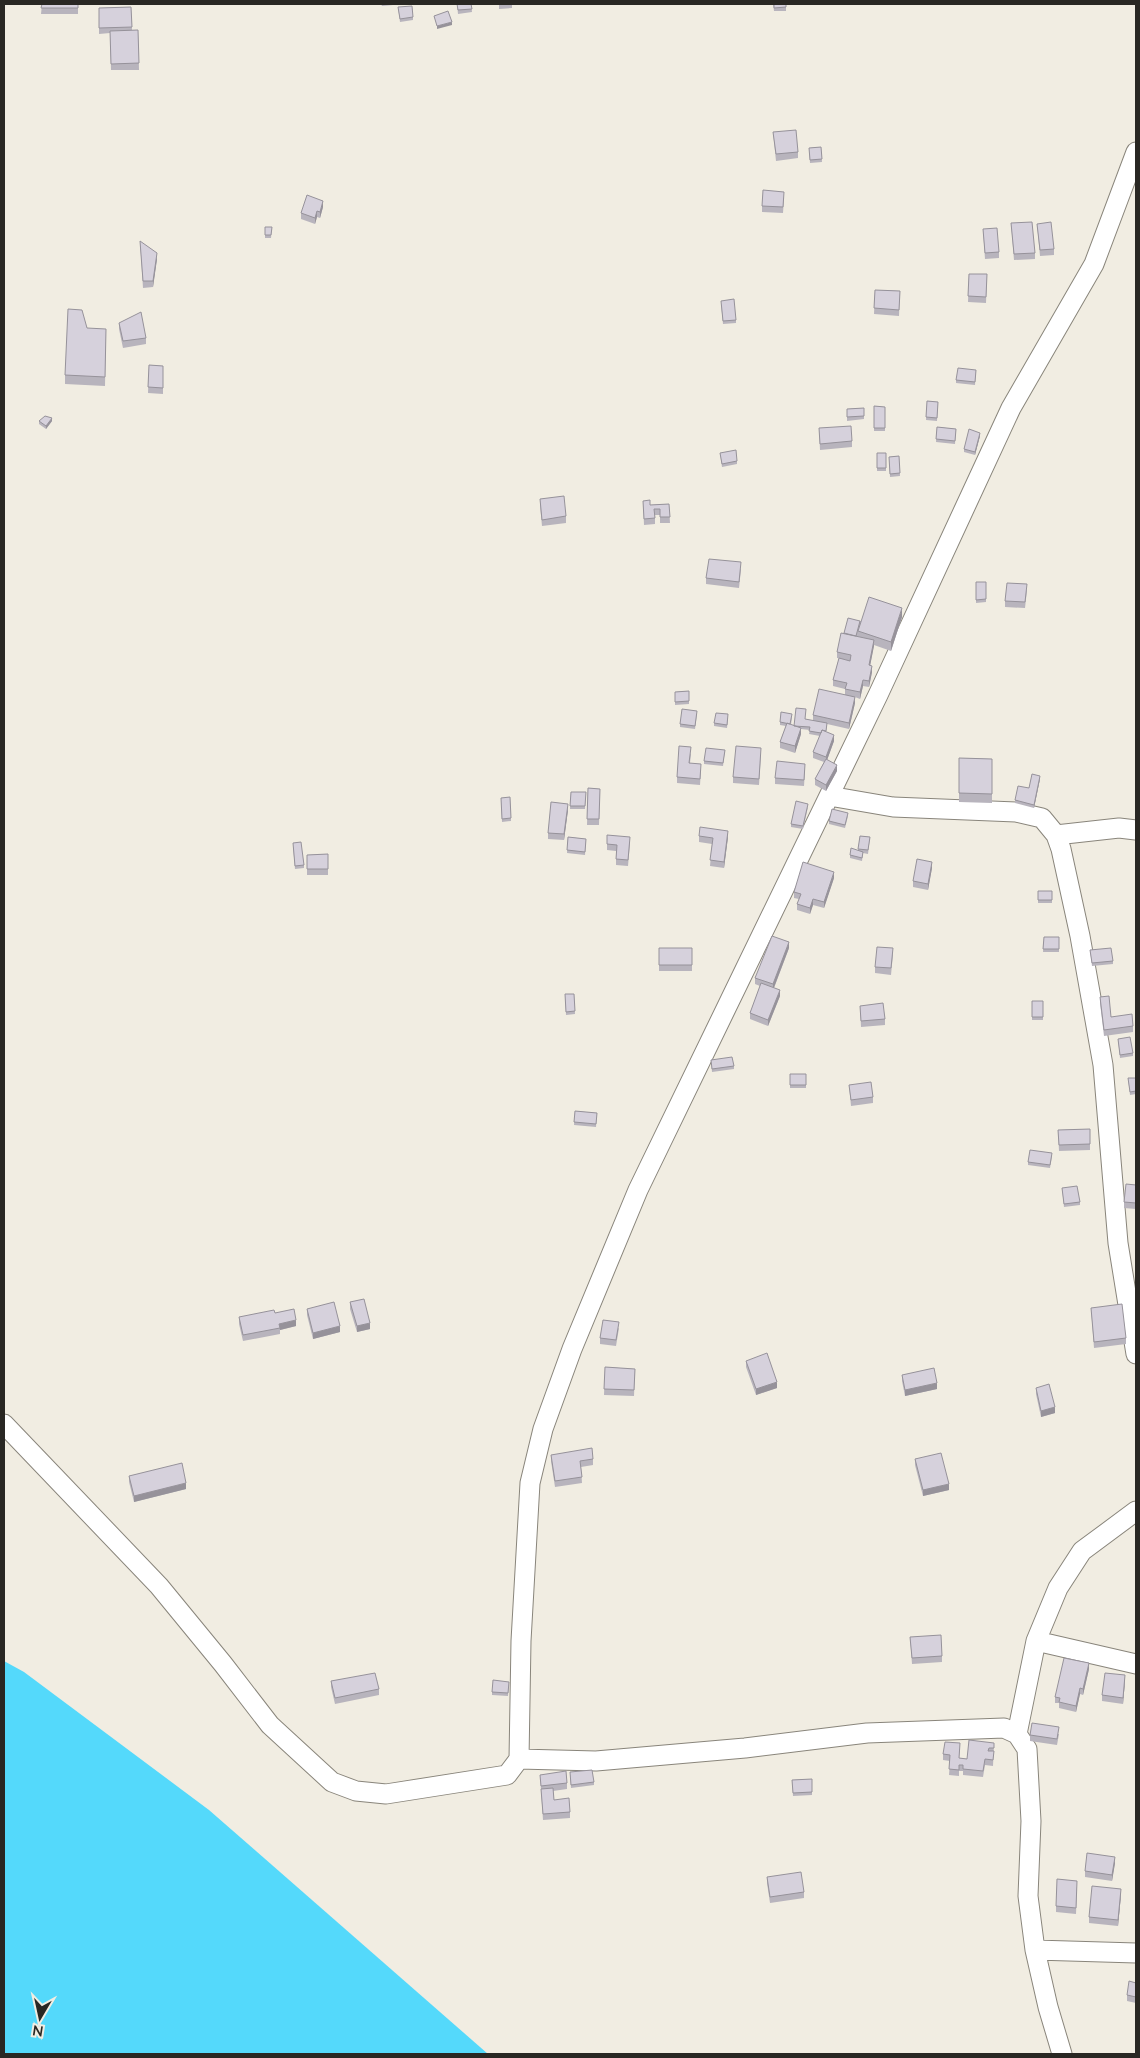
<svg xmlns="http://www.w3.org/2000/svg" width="1140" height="2058" viewBox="0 0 1140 2058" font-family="Lato,sans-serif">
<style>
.water{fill:#54d9fb}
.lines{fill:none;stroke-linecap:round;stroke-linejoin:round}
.street-casing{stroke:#89857b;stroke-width:21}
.street{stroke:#fff;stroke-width:19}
.wall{fill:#b8b4bd}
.shaded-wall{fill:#96929a}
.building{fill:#d6d1dc;stroke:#96929a}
</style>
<rect width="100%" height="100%" fill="#f1ede2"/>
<path class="water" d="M4 1661 24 1672 209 1810 488 2054H4Z"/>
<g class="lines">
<defs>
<path id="street" d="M829 796 893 807 1016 812 1042 818 1056 835 1061 849 1080 936 1103 1065 1118 1243 1136 1354
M1056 835 1119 828 1136 830
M4 1424 159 1586 223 1664 270 1725 332 1782 356 1791 386 1794 507 1775 519 1759 521 1641 530 1483 543 1429 572 1349 638 1190 878 695 1011 408 1094 264 1136 152
M1036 1641 1136 1664
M1017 1734 1036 1641 1058 1588 1082 1551 1136 1511
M519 1759 596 1761 745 1748 867 1733 1004 1728 1017 1734 1027 1749 1031 1821 1028 1896 1035 1950 1048 2007 1062 2054
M1035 1950 1136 1953"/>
</defs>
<use href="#street" class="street-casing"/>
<use href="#street" class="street"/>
</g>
<path class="wall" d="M42 4H78V14H41Z
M381 4H393V5L382 6Z
M457 4H471L472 12 458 14Z
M499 4H512V8L499 9Z
M773 4H786V11H774Z
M131 7 132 30H138L139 70H111L110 33 99 34V8Z
M398 7 413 17V20L400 22Z
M773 132 798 152V158L776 161Z
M821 147 822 162 810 163 809 148Z
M784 198 783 213 762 212V206Z
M323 207 320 218 317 217 315 224 301 219V213Z
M1011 223 1035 253V259L1014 260Z
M1037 224 1054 249V255L1040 256Z
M272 227 271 238H265V235Z
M983 229 999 252V258L985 259Z
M140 241 157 259 153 287 143 288Z
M969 274H987L986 303 968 302Z
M875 290 900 291 899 316 874 314Z
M721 304 736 320V323L723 324Z
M119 323 146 338V344L123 348 119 329Z
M106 329 105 386 65 384V375Z
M149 365 163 366V394L148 393Z
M976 370 975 385 956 383V380Z
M927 401 938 402 937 421 926 420Z
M874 406 885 407V431H874Z
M864 408V419L847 421V409Z
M39 421H52L46 429 39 424Z
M937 427 956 429 955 444 936 442Z
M819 428 852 441V447L820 450Z
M980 436 975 455 964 452V449Z
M720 453 737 461V464L722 467Z
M877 453H886V471H877Z
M899 456 900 476 890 477 889 457Z
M540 499 566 516V523L542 526 540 505Z
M643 501 650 505 669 504 670 523H660V515H655V524L644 525Z
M741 569 739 588 706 584V578Z
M976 582H986V602L976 603Z
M1027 590 1025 608 1005 607V601Z
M902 617 891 651 874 645 870 666 872 672 869 687 863 686 860 699 855 697V703L849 729 827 724 826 732 834 741 827 760 837 771 826 791 815 785V779L824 762 813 758V752L820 736 809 734 810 730 801 729V734L795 753 780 748V742L786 726 780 725V722L792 717 791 725 794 726 806 720 813 721V715L845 695V689L833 686V680L839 658H837V652L844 633 860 621Z
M689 691V704L675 705V692Z
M697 714 695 729 680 727V724Z
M728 718 727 728 714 726V723Z
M725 750 723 766 704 764V761Z
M691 753 690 763 701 770 700 785 677 783V777Z
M761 754 759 785 733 783V777Z
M959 758 992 759V803L959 802Z
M805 770 804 786 775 784V778Z
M1040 779 1034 808 1015 803V800Z
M588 788 600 789 599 825H587Z
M571 792H586L585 809H570Z
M510 797 511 821 502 822 501 798Z
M808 807 803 829 791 827V824Z
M568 810 564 840 548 839V833Z
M848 816 845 828 829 824V821Z
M699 836 728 837 724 868 710 866 712 844 699 842Z
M860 836 870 837 868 854 863 853 862 861 850 858V855L858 850Z
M568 837 586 839 585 855 567 853Z
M630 843 628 866 616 865V851L607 850V844Z
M293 846 304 865V868L295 869Z
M328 854V875H307V855Z
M932 868 928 890 913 887V881Z
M834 878 824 908 813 905 810 914 797 910V904L799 899 794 898V892Z
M1038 891H1052V903H1038Z
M1044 937H1059V952H1043Z
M659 948H692V971H659Z
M789 948 774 988 780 996 768 1026 750 1019V1013L760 986 755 984V978Z
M1090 950 1113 961V964L1092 966Z
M893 954 891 975 875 973V967Z
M565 994H574L575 1014 566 1015Z
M1100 997 1111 1017 1133 1026V1032L1104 1036 1100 1003Z
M1032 1001H1043V1020H1032Z
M860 1006 885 1019V1025L861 1027Z
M1118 1039 1133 1053V1056L1120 1058Z
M711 1060 734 1066V1069L712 1072Z
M790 1074H806V1088H790Z
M1128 1078H1136V1094L1130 1095Z
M849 1085 873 1097V1103L851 1106Z
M575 1111 597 1113 596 1127 574 1125Z
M1090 1129V1150L1059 1151 1058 1130Z
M1052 1156 1050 1168 1028 1165V1162Z
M1136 1185V1209L1124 1208V1202Z
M1062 1188 1080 1202V1205L1064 1207Z
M350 1302 370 1329 357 1332 350 1309Z
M1091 1308 1126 1338V1344L1094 1348Z
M307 1309 340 1332 313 1339 307 1315Z
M275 1313 296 1326 280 1330V1334L243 1341 239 1324V1317Z
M619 1328 616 1346 600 1344V1338Z
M746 1361 777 1388 756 1395 746 1367Z
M605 1367 635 1369 634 1396 604 1395Z
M902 1375 937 1389 905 1396 902 1381Z
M1036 1388 1055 1413 1041 1417 1036 1394Z
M551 1455 593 1459V1465L581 1467 582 1483 555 1487 551 1461Z
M915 1459 949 1490 923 1496 915 1465Z
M129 1476 186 1489 134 1502 129 1482Z
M910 1637 942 1656V1662L912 1664Z
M1089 1669 1083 1695 1080 1694 1076 1712 1059 1708V1703H1055V1697Z
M331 1681 379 1689V1695L335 1704 331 1687Z
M1125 1681 1123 1704 1102 1701V1695Z
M509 1682 508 1696 492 1695V1692Z
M1059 1734 1057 1745 1030 1741V1735Z
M994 1743 993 1766 985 1765 983 1777 963 1775V1771H959V1776L949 1775 950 1761 943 1760V1754L960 1749 959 1758 967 1759Z
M540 1775 567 1783V1789L553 1791 554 1800 570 1812V1818L543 1820Z
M570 1775 594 1782V1785L571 1788Z
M812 1779V1795L793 1796 792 1780Z
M1115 1863 1112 1881 1085 1877V1871Z
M767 1877 804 1892V1898L770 1903 767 1883Z
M1077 1887 1076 1914 1056 1912V1906Z
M1121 1895 1118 1926 1089 1923V1917Z
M1136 1983V2003L1127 2001V1995Z"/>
<path class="shaded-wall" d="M452 22V25L437 29V26Z
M323 201V207L320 218V212Z
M317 211V217L315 224V218Z
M157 253V259L153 287V281Z
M52 418V421L46 429V426Z
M980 433V436L975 455V452Z
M902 608V617L891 651V642Z
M874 640V646L869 671V665Z
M872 666V672L869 687V681Z
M863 680V686L860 699V692Z
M855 697V703L849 729V723Z
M801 728V734L795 753V746Z
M834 735V741L826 763V757Z
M837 765V771L826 791V785Z
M1040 776V779L1034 808V805Z
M568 804V810L564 840V834Z
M728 831V837L724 868V862Z
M932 862V868L928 890V884Z
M834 872V878L824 908V902Z
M813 899V905L810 914V908Z
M789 942V948L773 990V984Z
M780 990V996L768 1026V1020Z
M296 1320V1326L280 1330 279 1324Z
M370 1323V1329L357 1332V1326Z
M340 1326V1332L313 1339V1333Z
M777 1382V1388L756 1395V1389Z
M937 1383V1389L905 1396V1390Z
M1055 1407V1413L1041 1417V1411Z
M186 1483V1489L134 1502V1496Z
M949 1484V1490L923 1496V1490Z
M1089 1663V1669L1083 1695V1689Z
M1125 1675V1681L1123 1704V1698Z
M1080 1688V1694L1076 1712V1706Z
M1115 1857V1863L1112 1881V1875Z
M1121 1889V1895L1118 1926V1920Z"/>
<path class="building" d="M42 4H78V8H41Z
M457 4H471L472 9 458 10Z
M774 4H786V7L774 8Z
M412 6 413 17 400 19 398 7Z
M131 7 132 27 99 28V8Z
M448 11 452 22 437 26 434 16Z
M138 30 139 63 111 64 110 31Z
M796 130 798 152 776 154 773 132Z
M821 147 822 159 810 160 809 148Z
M763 190 784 192 783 207 762 206Z
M307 195 323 201 320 212 317 211 315 218 301 213Z
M1032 222 1035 253 1014 254 1011 223Z
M1051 222 1054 249 1040 250 1037 224Z
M265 227H272L271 235H265Z
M997 228 999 252 985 253 983 229Z
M140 241 157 253 153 281H143Z
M969 274H987L986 297 968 296Z
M875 290 900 291 899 310 874 308Z
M734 299 736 320 723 321 721 301Z
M68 309 82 310 87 328 106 329 105 377 65 375Z
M141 312 146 338 123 341 119 323Z
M149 365 163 366V388L148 387Z
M958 368 976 370 975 382 956 380Z
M927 401 938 402 937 418 926 417Z
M874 406 885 407V428H874Z
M864 408V416L847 417V409Z
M45 416 52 418 46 426 39 421Z
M851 426 852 441 820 444 819 428Z
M937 427 956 429 955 441 936 439Z
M969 429 980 433 975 452 964 449Z
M736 450 737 461 722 464 720 453Z
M877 453H886V468H877Z
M899 456 900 473 890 474 889 457Z
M564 496 566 516 542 520 540 499Z
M650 500V505L669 504 670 517H660V509H654L655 518 644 519 643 501Z
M709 559 741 562 739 582 706 578Z
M976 582H986V599L976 600Z
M1007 583 1027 584 1025 602 1005 601Z
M869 597 902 608 891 642 858 631Z
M848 618 860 621 856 636 844 633Z
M841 633 874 640 869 665 872 666 869 681 863 680 860 692 845 689 847 683 833 680 839 658 850 661 851 655 837 652Z
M819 689 855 697 849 723 813 715Z
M689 691V701L675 702V692Z
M796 708 806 709 805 719 827 723 826 731 822 730 821 733 809 731 810 727 794 726Z
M682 709 697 711 695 726 680 724Z
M781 712 792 714 790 724 780 722Z
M716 713 728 714 727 725 714 723Z
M787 723 801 728 795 746 780 742Z
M822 730 834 735 826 757 813 752Z
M679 746 691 747 689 763 701 764 700 779 677 777Z
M736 746 761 748 759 779 733 777Z
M706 748 725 750 723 763 704 761Z
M959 758 992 759V794L959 793Z
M826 759 837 765 826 785 815 779Z
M777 761 805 764 804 780 775 778Z
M1032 774 1040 776 1034 805 1015 800 1018 786 1029 788Z
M588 788 600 789 599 819H587Z
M571 792H586L585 806H570Z
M510 797 511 818 502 819 501 798Z
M796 801 808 804 803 826 791 824Z
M551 802 568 804 564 834 548 833Z
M832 809 848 813 845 825 829 821Z
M700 827 728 831 724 862 710 860 713 838 699 836Z
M607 835 630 837 628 860 616 859 617 845 607 844Z
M860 836 870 837 868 850 858 849Z
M568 837 586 839 585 852 567 850Z
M301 842 304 865 295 866 293 843Z
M851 848 863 852 862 858 850 855Z
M328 854V869H307V855Z
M917 859 932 862 928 884 913 881Z
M803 862 834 872 824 902 813 899 810 908 797 904 801 894 794 892Z
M1038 891H1052V900H1038Z
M772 936 789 942 773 984 755 978Z
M1044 937H1059V949H1043Z
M877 947 893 948 891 968 875 967Z
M659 948H692V965H659Z
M1111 948 1113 961 1092 963 1090 950Z
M761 983 780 990 768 1020 750 1013Z
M565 994H574L575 1011 566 1012Z
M1109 996 1111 1017 1132 1014 1133 1026 1104 1030 1100 997Z
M1032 1001H1043V1017H1032Z
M883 1003 885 1019 861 1021 860 1006Z
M1130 1037 1133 1053 1120 1055 1118 1039Z
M732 1057 734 1066 712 1069 711 1060Z
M790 1074H806V1085H790Z
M1128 1078H1136V1091L1130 1092Z
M871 1082 873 1097 851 1100 849 1085Z
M575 1111 597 1113 596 1124 574 1122Z
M1090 1129V1144L1059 1145 1058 1130Z
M1030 1150 1052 1153 1050 1165 1028 1162Z
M1126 1184 1136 1185V1203L1124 1202Z
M1077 1186 1080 1202 1064 1204 1062 1188Z
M364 1299 370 1323 357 1326 350 1302Z
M334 1302 340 1326 313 1333 307 1309Z
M1122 1304 1126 1338 1094 1342 1091 1308Z
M294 1309 296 1320 279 1324 280 1328 243 1335 239 1317 274 1310 275 1313Z
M603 1320 619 1322 616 1340 600 1338Z
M767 1353 777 1382 756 1389 746 1361Z
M605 1367 635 1369 634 1390 604 1389Z
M934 1368 937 1383 905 1390 902 1375Z
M1049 1384 1055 1407 1041 1411 1036 1388Z
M592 1448 593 1459 580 1461 582 1477 555 1481 551 1455Z
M941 1453 949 1484 923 1490 915 1459Z
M182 1463 186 1483 134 1496 129 1476Z
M941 1635 942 1656 912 1658 910 1637Z
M1064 1658 1089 1663 1083 1689 1080 1688 1076 1706 1059 1702 1060 1698 1055 1697Z
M375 1673 379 1689 335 1698 331 1681Z
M1105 1673 1125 1675 1123 1698 1102 1695Z
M493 1680 509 1682 508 1693 492 1692Z
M1032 1723 1059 1727 1057 1739 1030 1735Z
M969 1740 994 1743V1748H989L988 1751H994L993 1760 985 1759 983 1771 963 1769V1765H959V1770L949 1769 950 1755 943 1754 945 1742 960 1743 959 1758 967 1759Z
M592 1770 594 1782 571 1785 570 1772Z
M566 1771 567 1783 541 1786 540 1775Z
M812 1779V1792L793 1793 792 1780Z
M553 1788 554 1800 569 1798 570 1812 543 1814 541 1789Z
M1087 1853 1115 1857 1112 1875 1085 1871Z
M801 1872 804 1892 770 1897 767 1877Z
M1057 1879 1077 1881 1076 1908 1056 1906Z
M1092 1886 1121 1889 1118 1920 1089 1917Z
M1129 1981 1136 1983V1997L1127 1995Z"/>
<rect width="1140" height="2058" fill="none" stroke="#292723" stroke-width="10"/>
<g transform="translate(40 2018) rotate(189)" stroke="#f1ede2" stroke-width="4" paint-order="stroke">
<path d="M0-4L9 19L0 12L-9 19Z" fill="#292723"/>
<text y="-8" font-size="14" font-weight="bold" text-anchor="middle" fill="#292723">N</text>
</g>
</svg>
